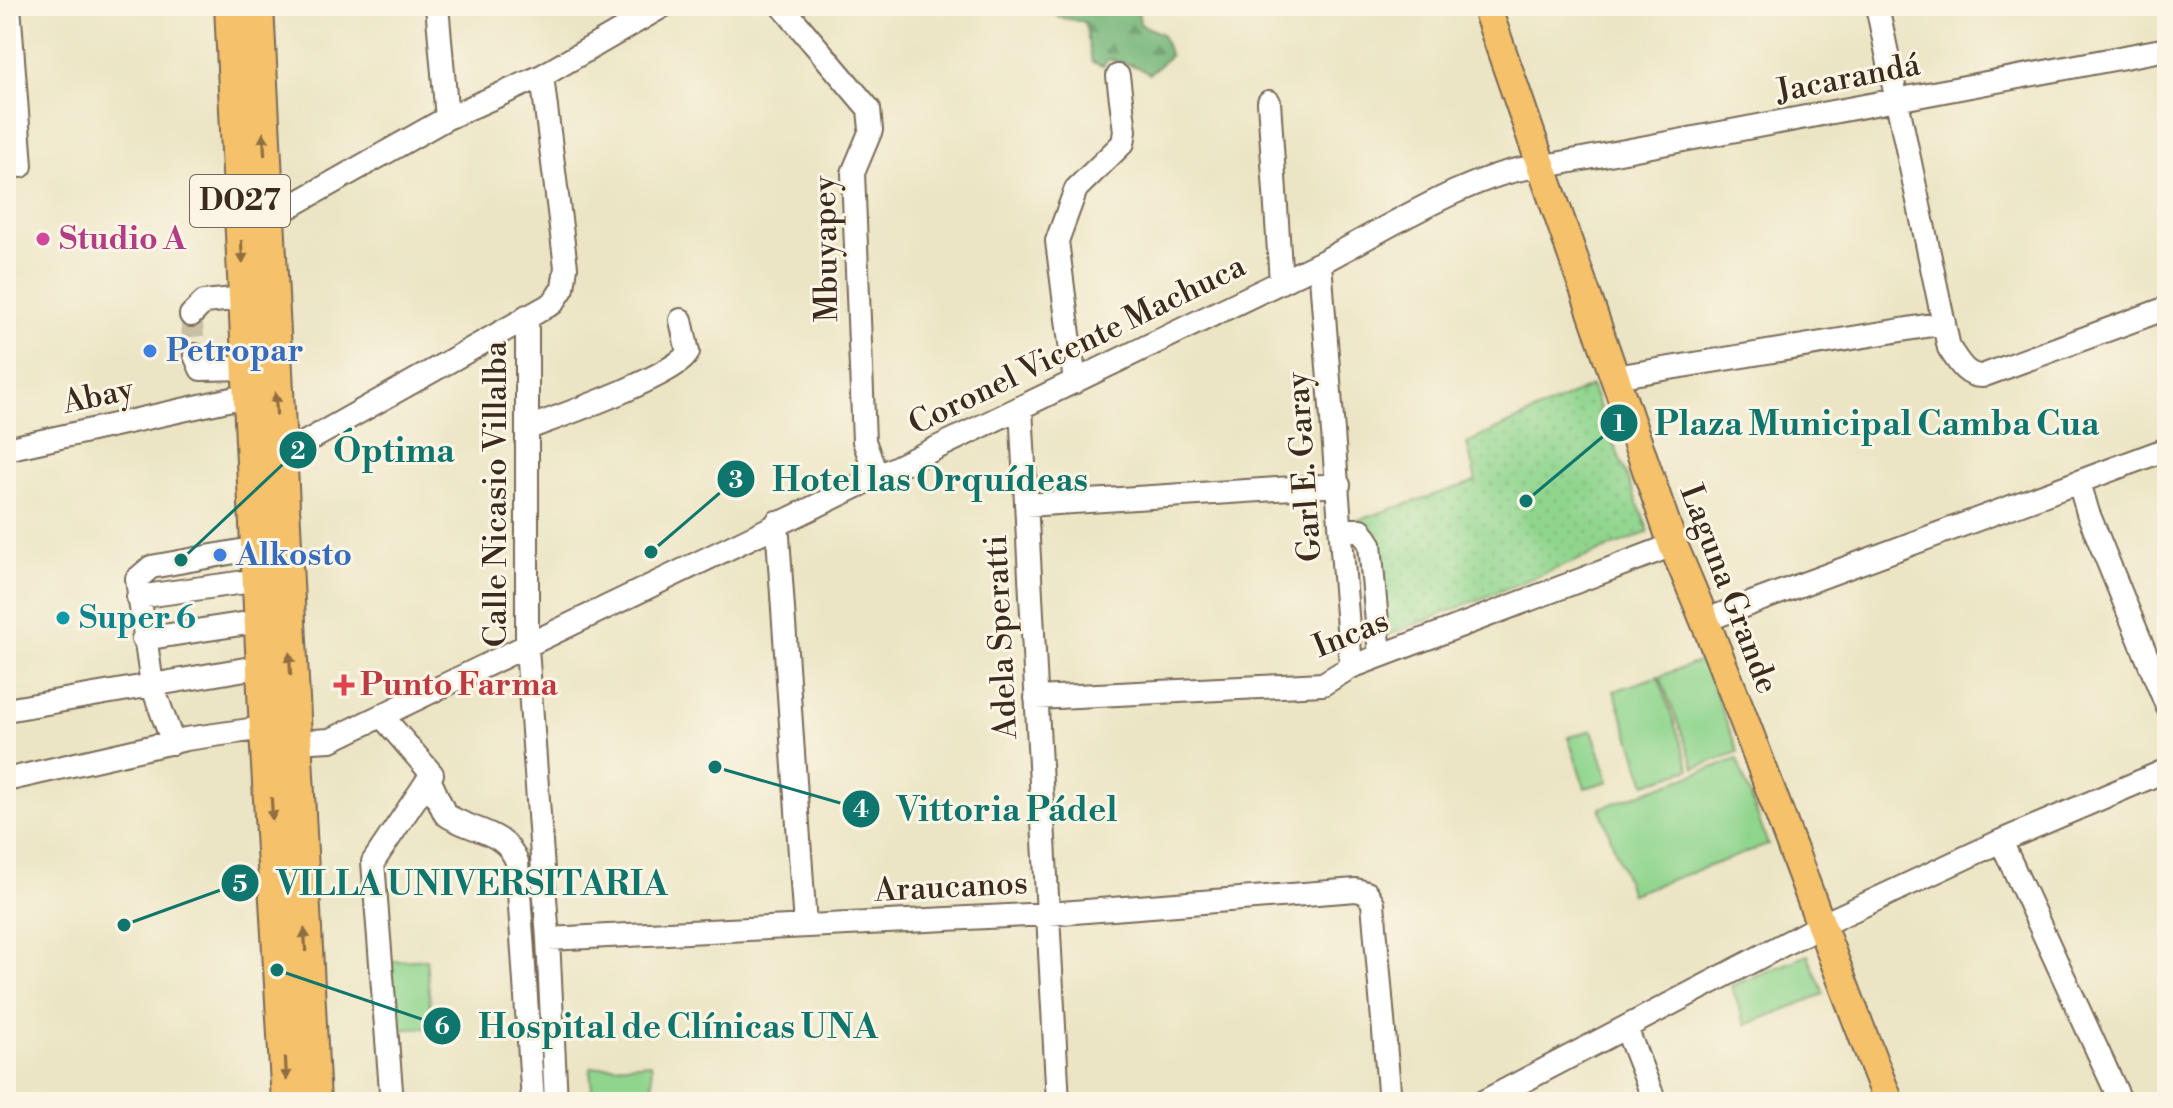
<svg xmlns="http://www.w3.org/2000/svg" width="2173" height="1108" viewBox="0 0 2173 1108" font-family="'Libre Bodoni',serif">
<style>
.forest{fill:url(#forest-firs);stroke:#58704c;stroke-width:2}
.park{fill:url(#park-dots);stroke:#668056;stroke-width:2}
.pitch{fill:#90d58e;stroke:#668056;stroke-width:2}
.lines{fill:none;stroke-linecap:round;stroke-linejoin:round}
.minor-tunnel{stroke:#c8c0a4;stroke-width:22;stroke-dasharray:22 11;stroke-linecap:butt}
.minor-casing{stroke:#796b58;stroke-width:26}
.major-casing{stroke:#796b58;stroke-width:32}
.highway-casing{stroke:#796b58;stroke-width:36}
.minor{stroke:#fff;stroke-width:22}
.major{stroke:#f5c16b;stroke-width:28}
.highway{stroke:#f5c16b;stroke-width:32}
.oneway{fill:#8f6e41}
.hotel-dot{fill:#d1479c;stroke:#fcf5e5;stroke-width:3}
.shop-dot{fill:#3f7fe0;stroke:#fcf5e5;stroke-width:3}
.culture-dot{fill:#0f9aa8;stroke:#fcf5e5;stroke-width:3}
.health-dot{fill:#e0444e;stroke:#fcf5e5;stroke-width:3}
.labels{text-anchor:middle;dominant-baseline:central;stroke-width:6;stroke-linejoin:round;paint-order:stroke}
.shield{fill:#fcf5e5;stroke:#75675a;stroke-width:2}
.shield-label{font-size:30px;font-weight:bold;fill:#3b2a1e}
.street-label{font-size:32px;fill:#3b2a1e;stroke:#fcf5e5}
.hotel-label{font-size:32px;font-weight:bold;fill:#b23c85;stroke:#fcf5e5;text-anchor:start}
.shop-label{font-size:32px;font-weight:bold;fill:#366cbe;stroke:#fcf5e5;text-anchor:start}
.culture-label{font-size:32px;font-weight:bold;fill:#0d838f;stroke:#fcf5e5;text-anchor:start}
.health-label{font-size:32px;font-weight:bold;fill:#be3a42;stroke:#fcf5e5;text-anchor:start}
.leader{fill:none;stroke:#0f766e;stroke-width:3}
.callout-dot{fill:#0f766e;stroke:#fcf5e5;stroke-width:3}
.mark-label{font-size:24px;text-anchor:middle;font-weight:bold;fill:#fff}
.callout-label{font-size:34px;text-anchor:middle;font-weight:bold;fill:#0f766e;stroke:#fcf5e5;stroke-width:6;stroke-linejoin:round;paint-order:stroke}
</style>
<defs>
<pattern id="forest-firs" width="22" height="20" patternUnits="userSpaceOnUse" patternTransform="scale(2)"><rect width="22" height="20" fill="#74b679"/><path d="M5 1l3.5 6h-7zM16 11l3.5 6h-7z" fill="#609463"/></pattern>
<pattern id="park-dots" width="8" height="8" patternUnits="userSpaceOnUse" patternTransform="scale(2)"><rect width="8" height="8" fill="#90d58e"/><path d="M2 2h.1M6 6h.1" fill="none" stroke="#7db77a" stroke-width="1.8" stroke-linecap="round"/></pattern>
</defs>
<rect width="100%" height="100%" fill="#fcf5e5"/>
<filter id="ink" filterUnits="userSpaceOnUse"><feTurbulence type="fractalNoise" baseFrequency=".0125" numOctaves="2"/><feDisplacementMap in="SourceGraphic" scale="16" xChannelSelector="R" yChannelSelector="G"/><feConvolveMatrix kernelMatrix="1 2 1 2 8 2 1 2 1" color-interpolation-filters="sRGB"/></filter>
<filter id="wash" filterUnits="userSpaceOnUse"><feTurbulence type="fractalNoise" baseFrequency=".006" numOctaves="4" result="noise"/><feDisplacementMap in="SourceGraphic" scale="32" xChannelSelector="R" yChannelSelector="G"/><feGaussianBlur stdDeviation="1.8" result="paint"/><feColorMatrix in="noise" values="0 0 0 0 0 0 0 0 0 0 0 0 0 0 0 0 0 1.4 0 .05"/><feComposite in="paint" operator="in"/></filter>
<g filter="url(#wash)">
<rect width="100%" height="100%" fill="#ebe5c5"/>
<path class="forest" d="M1052 6H1142L1138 8 1140 24 1162 34 1170 56 1149 74 1138 67 1108 59 1103 66 1092 62 1085 22 1058 17Z"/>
<path class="park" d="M1591 386 1649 532 1379 639 1355 521 1476 481 1467 443Z"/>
<path class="pitch" d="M1703 660 1738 752 1695 768 1660 676Z
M1658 676 1690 769 1646 784 1614 691Z
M1592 730 1609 781 1585 788 1568 737Z
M1737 759 1768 845 1631 894 1600 808Z
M1808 955 1824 994 1746 1025 1731 986Z
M426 959 432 1027 394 1030 388 962Z
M651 1063 654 1102H593L590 1068Z"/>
</g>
<g filter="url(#ink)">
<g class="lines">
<path class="minor-tunnel" d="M191 315 195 355"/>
<defs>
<path id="minor" d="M9 6 21 166
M437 6 447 118
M782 6 869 109 871 130 853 173 864 441 877 477
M1877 6 1949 348C1958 361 1965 376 1982 376L2167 308
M1269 102 1281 282
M268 219 447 118 542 76 663 6
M1320 263 1351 667
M191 315 204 302 244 298
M527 316V648L548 939 556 1102
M195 355 201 369 249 368
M1615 377 1944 323
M1075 382 1057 241 1076 189 1123 143 1125 131 1118 76
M1021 408 1058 1102
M528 428C555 418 681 374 688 352L681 320
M6 449 250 395
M279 457 553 303 563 288 566 267 542 76
M2079 482 2088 513 2167 706
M1026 505 1339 485
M777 522 805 926
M1342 530H1361L1370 544 1380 656
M138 597 259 580
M1706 620 2167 449
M143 639 261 621
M1036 698 1323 684 1351 667 1673 545
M6 710 263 666
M382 716 432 774 373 862 391 1090
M173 743 152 685 137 579 151 567 257 548
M6 780 186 739 250 730 294 742 331 740 1320 263C1375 235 1482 167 1540 167L2167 49
M430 781 445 814C470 832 505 829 517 862L533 1102
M2001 841 2121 1102
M548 939 1048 914 1356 890 1367 893 1373 903 1390 1102
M1626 1028 1655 1102
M1483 1102 1819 926 2001 841 2167 770"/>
<path id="major" d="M1486 6 1673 545C1752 728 1815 917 1889 1102"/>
<path id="highway" d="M231 6 266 732 288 1102
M257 6 314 1102"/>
</defs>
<use href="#minor" class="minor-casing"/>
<use href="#major" class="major-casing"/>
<use href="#highway" class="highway-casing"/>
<use href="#minor" class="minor"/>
<use href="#major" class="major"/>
<use href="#highway" class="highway"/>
</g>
<defs><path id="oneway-solid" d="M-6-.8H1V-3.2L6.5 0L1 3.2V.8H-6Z" transform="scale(2)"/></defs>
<g class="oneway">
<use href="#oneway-solid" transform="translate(264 144) rotate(-93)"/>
<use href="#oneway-solid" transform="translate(242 252) rotate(87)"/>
<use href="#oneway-solid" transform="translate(276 404) rotate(-93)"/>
<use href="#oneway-solid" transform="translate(290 664) rotate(-93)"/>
<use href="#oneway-solid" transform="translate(272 809) rotate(87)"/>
<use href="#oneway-solid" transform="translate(305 940) rotate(-93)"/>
<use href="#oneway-solid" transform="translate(286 1069) rotate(87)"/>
</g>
</g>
<circle class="hotel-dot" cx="43" cy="239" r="8"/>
<g class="shop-dot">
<circle cx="150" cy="351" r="8"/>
<circle cx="220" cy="555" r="8"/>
</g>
<circle class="culture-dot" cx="63" cy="618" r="8"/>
<path class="health-dot" d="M340 673h8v8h8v8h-8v8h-8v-8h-8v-8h8z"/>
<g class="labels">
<rect class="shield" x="190" y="175" width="100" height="52" rx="6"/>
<g class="shield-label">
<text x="240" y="201">D027</text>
</g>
<g class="street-label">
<text transform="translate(1848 78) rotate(-11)">Jacarandá</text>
<text transform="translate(826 249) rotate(-91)">Mbuyapey</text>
<text transform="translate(1077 345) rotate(-26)">Coronel Vicente Machuca</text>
<text transform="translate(98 396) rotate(-12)">Abay</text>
<text transform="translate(1304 467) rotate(-94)">Garl E. Garay</text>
<text transform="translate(496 494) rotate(-90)">Calle Nicasio Villalba</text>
<text transform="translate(1729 589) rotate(69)">Laguna Grande</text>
<text transform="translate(1351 634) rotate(-22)">Incas</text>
<text transform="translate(1001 637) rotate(-93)">Adela Speratti</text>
<text transform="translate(951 887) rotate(-3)">Araucanos</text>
</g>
<g class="hotel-label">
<text x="59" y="239">Studio A</text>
</g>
<g class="shop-label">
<text x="166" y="351">Petropar</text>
<text x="236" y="555">Alkosto</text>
</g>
<g class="culture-label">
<text x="79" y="618">Super 6</text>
</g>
<g class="health-label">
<text x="360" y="685">Punto Farma</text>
</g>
</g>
<path class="leader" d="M1526 501L1619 423M181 560L298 450M651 552L736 479M715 767L861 809M124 925L240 883M277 970L442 1026"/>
<g class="callout-dot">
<circle cx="1526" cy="501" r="8"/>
<circle cx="181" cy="560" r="8"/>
<circle cx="651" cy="552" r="8"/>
<circle cx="715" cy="767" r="8"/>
<circle cx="124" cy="925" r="8"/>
<circle cx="277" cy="970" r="8"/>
<circle cx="1619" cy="423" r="20"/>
<circle cx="298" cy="450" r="20"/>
<circle cx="736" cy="479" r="20"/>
<circle cx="861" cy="809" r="20"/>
<circle cx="240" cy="883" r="20"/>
<circle cx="442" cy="1026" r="20"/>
</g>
<g class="mark-label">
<text x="1619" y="431">1</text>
<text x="298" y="459">2</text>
<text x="736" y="488">3</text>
<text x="861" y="817">4</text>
<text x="240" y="892">5</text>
<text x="442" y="1034">6</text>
</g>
<g class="callout-label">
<text x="1877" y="435">Plaza Municipal Camba Cua</text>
<text x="394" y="462">Óptima</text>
<text x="930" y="491">Hotel las Orquídeas</text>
<text x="1007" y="821">Vittoria Pádel</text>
<text x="472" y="895">VILLA UNIVERSITARIA</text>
<text x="678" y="1038">Hospital de Clínicas UNA</text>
</g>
<rect width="2173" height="1108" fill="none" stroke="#fcf5e5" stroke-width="32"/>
</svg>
